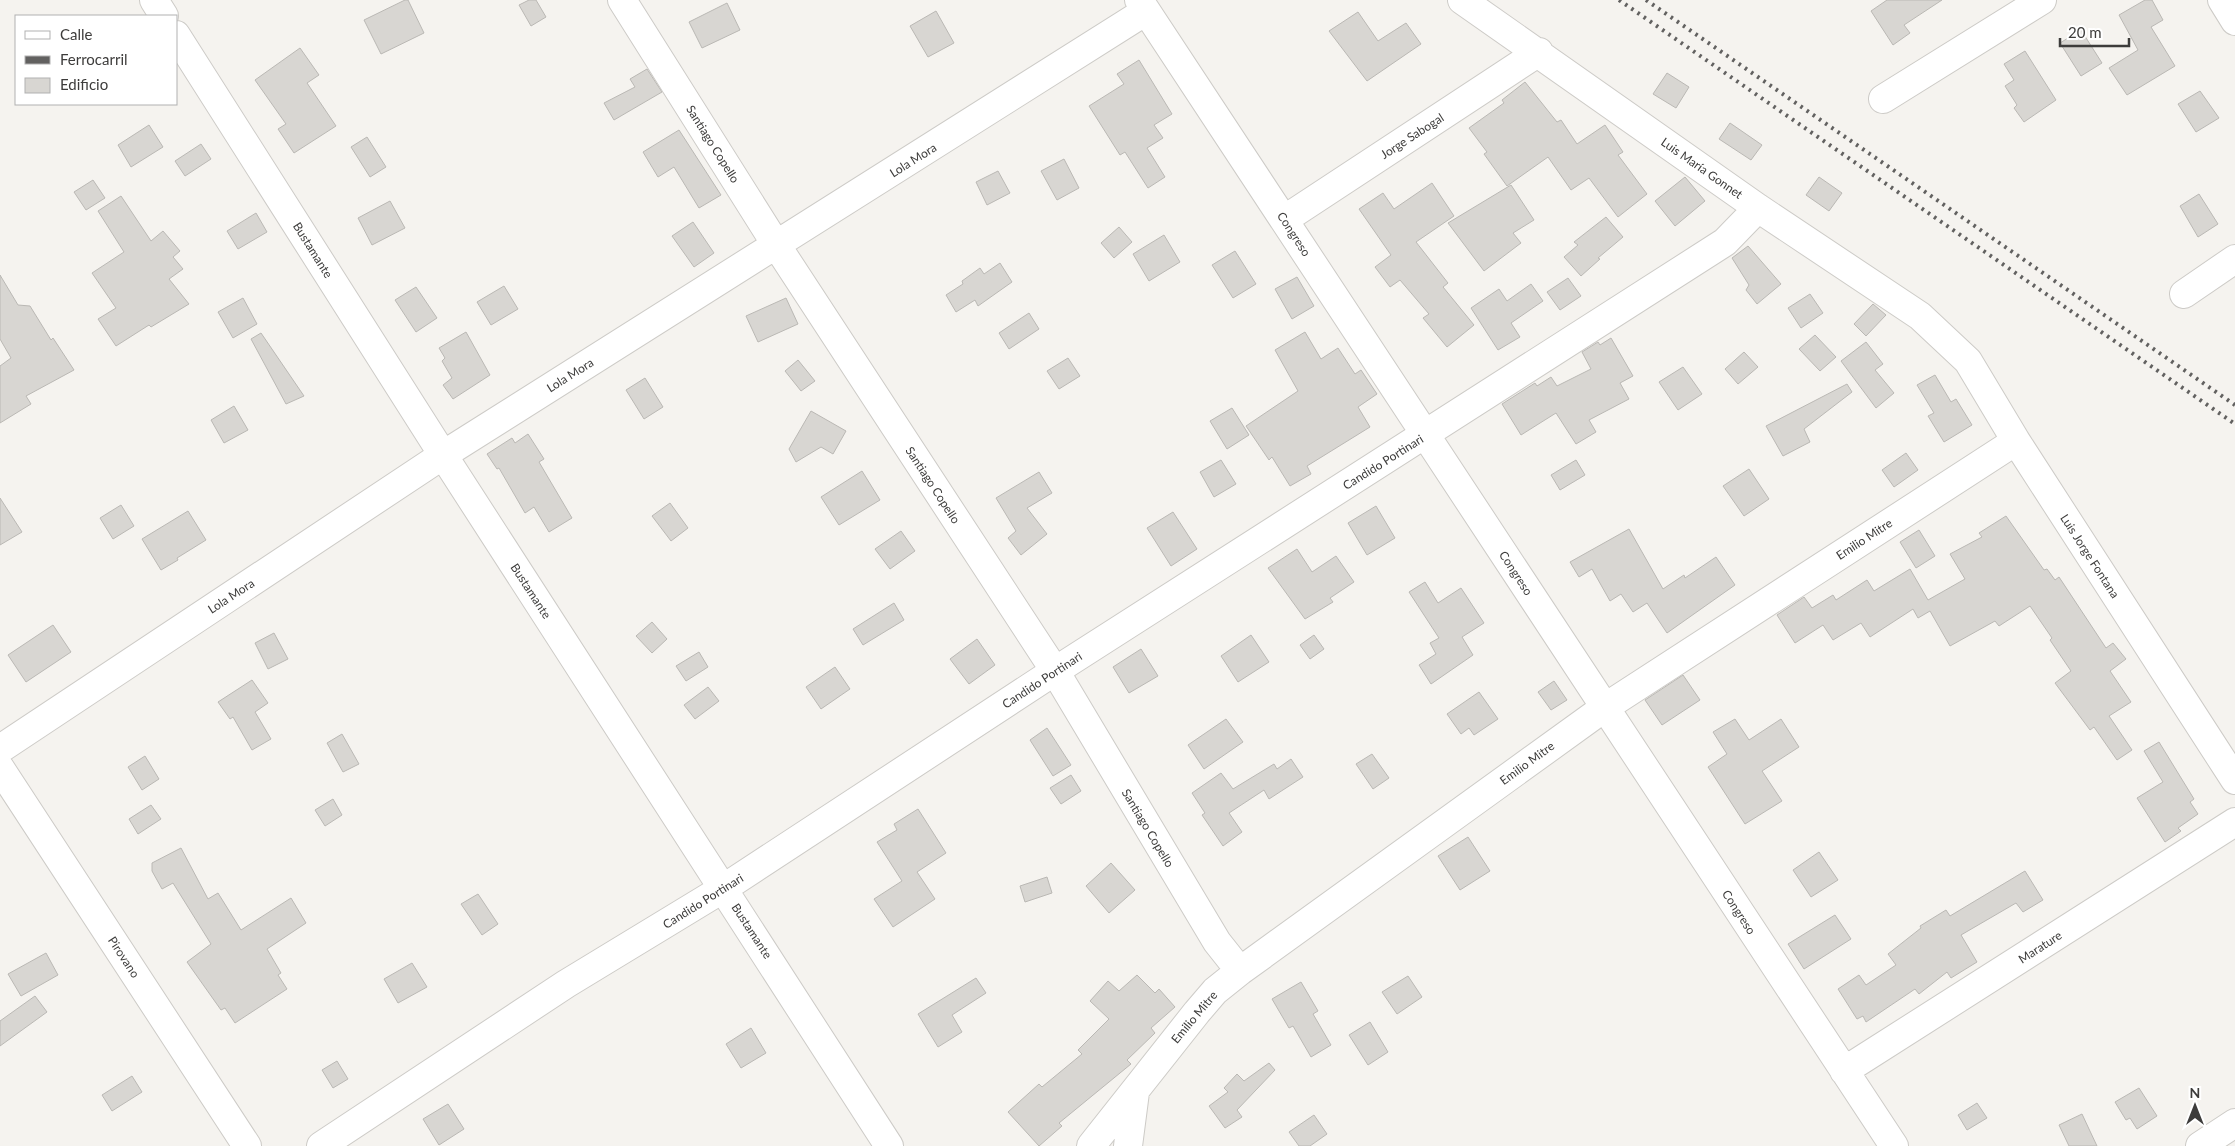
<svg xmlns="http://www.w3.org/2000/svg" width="2235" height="1146" viewBox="0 0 2235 1146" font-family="Lato,sans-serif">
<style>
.building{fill:#d8d6d2;stroke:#bab8b4}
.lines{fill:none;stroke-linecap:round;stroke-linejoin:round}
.minor-casing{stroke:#cdcbc7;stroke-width:30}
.minor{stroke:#fff;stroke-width:28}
.rail{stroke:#626160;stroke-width:4;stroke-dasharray:2.5 5;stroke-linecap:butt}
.labels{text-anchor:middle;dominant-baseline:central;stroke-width:4;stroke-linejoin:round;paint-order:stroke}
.street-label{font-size:12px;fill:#3d3c3b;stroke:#fff}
</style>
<rect width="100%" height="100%" fill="#f5f3ef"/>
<path class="building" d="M405 0H408L424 33 381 54 364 20Z
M529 0H536L546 17 531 26 519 5Z
M1887 0H1942L1904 25 1910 33 1893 45 1871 11Z
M2145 0H2152L2163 20 2151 27 2175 66 2127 95 2109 68 2138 50 2119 15Z
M727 3 740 30 702 48 689 22Z
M936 11 954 43 928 57 910 26Z
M1358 12 1378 41 1406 23 1421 44 1367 81 1329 31Z
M2081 30 2102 63 2081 76 2060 43Z
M300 48 319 75 307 83 336 126 294 153 278 129 286 124 255 80Z
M2025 51 2056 100 2024 122 2014 108 2017 105 2005 86 2014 80 2004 64Z
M1139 60 1172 114 1154 125 1163 138 1147 148 1165 177 1148 188 1125 152 1120 155 1089 106 1124 84 1117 74Z
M647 69 662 92 614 120 604 103 635 87 630 79Z
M1667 73 1689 87 1676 108 1653 94Z
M1525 82 1557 122 1561 120 1577 144 1605 125 1623 152 1618 155 1647 194 1618 217 1589 178 1571 190 1548 157 1507 186 1484 154 1487 152 1469 128 1504 103 1502 100Z
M2200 91 2219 118 2196 132 2178 104Z
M1730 123 1762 145 1751 160 1719 139Z
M149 125 163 147 131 167 118 145Z
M679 130 721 195 699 208 674 167 658 177 643 152Z
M367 137 386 167 370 177 351 147Z
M201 144 211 159 185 176 175 161Z
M1064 159 1079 188 1057 200 1041 171Z
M998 171 1010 193 987 205 976 182Z
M1685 177 1705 201 1675 226 1655 201Z
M1819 177 1842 193 1829 211 1806 195Z
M93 180 105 198 86 210 74 192Z
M1432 183 1454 216 1416 242 1448 283 1443 287 1474 325 1447 347 1423 318 1429 314 1400 280 1390 287 1375 267 1391 255 1359 209 1383 193 1394 209Z
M1511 185 1534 220 1513 233 1521 243 1484 271 1448 223Z
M2199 194 2218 224 2198 237 2180 206Z
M121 196 151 241 163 231 180 251 173 257 183 269 169 279 189 304 151 327 149 325 116 346 98 319 116 308 92 273 124 252 98 211Z
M390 201 405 228 372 245 358 218Z
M256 213 267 232 238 249 227 231Z
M1606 217 1623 237 1598 258 1600 259 1581 276 1564 257 1578 245 1574 242Z
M693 222 714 253 694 267 672 236Z
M1119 227 1132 242 1114 258 1101 243Z
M1164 235 1180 262 1149 281 1133 254Z
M1748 246 1781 284 1757 304 1746 290 1749 285 1732 258Z
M1235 251 1256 284 1233 298 1212 265Z
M1000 263 1012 282 978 306 975 300 956 312 946 295 963 284 962 281 980 268 984 274Z
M0 275 18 305 30 306 51 340 53 338 74 370 26 396 31 404 0 423V366L11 358 0 339Z
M1297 277 1314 306 1292 319 1275 289Z
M1568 278 1581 296 1560 310 1547 292Z
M1531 284 1543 301 1511 323 1520 337 1498 350 1471 308 1499 289 1507 301Z
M504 286 518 309 491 325 477 302Z
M416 287 437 318 416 332 395 300Z
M1810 294 1823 313 1801 328 1788 308Z
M243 298 257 324 233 338 218 312Z
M786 298 798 324 758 342 746 316Z
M1873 304 1886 315 1866 336 1854 324Z
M1029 313 1039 329 1009 349 999 333Z
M466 332 490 375 453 399 443 385 452 378 442 361 445 358 439 348Z
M1305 332 1321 359 1338 348 1355 374 1361 370 1377 394 1358 407 1370 427 1307 466 1311 474 1290 486 1272 457 1269 460 1246 426 1298 391 1275 350Z
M261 333 304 396 286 404 251 339Z
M1815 335 1836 357 1820 371 1799 349Z
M1611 338 1633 376 1620 383 1629 399 1589 420 1596 432 1576 444 1556 413 1521 435 1502 404 1535 383 1537 386 1551 377 1557 386 1591 369 1582 352 1598 342 1600 345Z
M1866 342 1883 364 1875 370 1894 393 1876 408 1841 361Z
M1744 352 1758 367 1738 384 1725 369Z
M1068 358 1080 376 1059 389 1047 371Z
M798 360 815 381 801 391 785 371Z
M1683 367 1702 394 1678 410 1659 382Z
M1935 375 1951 402 1956 399 1972 425 1944 442 1928 416 1934 413 1917 385Z
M645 378 663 407 644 419 626 390Z
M1847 384 1852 392 1804 429 1810 442 1783 456 1766 426Z
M234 406 248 430 224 443 211 420Z
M1232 408 1249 435 1227 449 1210 421Z
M811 411 846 431 833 454 821 447 796 462 789 449Z
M528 434 544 459 539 462 572 518 549 532 534 507 525 513 499 468 497 469 487 454 512 438 515 443Z
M1906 453 1918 470 1894 487 1882 470Z
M1221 460 1236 484 1214 497 1200 472Z
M1576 460 1585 475 1560 490 1551 475Z
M1749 469 1769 499 1744 516 1723 486Z
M862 471 880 500 839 525 821 497Z
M1039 472 1052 493 1027 508 1047 534 1021 555 1008 538 1016 531 996 498Z
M0 498 22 532 0 545Z
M670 503 688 528 671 541 652 516Z
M121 505 134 526 113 539 100 518Z
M1376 506 1395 538 1367 555 1348 523Z
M188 511 206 540 177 558 178 560 161 570 142 539Z
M1173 512 1197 549 1171 566 1147 528Z
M2006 516 2044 570 2047 569 2055 580 2059 577 2106 648 2113 643 2126 659 2110 671 2131 702 2109 716 2132 750 2117 760 2094 727 2090 730 2055 683 2071 671 2050 640 2052 638 2030 606 1999 626 1995 621 1950 646 1930 611 1918 618 1913 609 1870 637 1861 623 1833 640 1823 625 1795 643 1777 615 1804 597 1812 608 1833 595 1836 600 1867 580 1874 591 1910 569 1928 600 1965 579 1950 554 1982 537 1979 533Z
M1629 529 1663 589 1684 575 1685 578 1716 557 1735 585 1667 633 1647 603 1633 612 1621 594 1610 601 1592 569 1579 577 1570 562Z
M1919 530 1935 556 1916 568 1900 542Z
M901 531 915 551 890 569 875 549Z
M1297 549 1312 572 1336 556 1354 582 1330 598 1333 602 1305 619 1268 568Z
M1425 582 1438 603 1461 588 1484 623 1462 637 1473 655 1431 684 1419 665 1436 654 1430 643 1439 638 1409 592Z
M894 603 904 620 863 645 853 629Z
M652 622 667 639 652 653 636 636Z
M53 625 71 652 26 682 8 655Z
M274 633 288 659 268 669 255 643Z
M1251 635 1269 662 1238 682 1221 656Z
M1314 635 1324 649 1310 659 1300 645Z
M977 639 995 665 969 684 950 659Z
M1141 649 1158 676 1129 693 1113 667Z
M699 652 708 667 686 681 676 666Z
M835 667 850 689 821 709 806 687Z
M1683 675 1700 700 1662 725 1645 700Z
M252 680 268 703 255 712 271 739 252 750 233 717 230 719 218 702Z
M1554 681 1567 700 1551 710 1538 692Z
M708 687 719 701 695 719 684 705Z
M1479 692 1498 719 1474 735 1469 728 1461 734 1447 714Z
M1226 719 1243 742 1204 769 1188 745Z
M1735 719 1749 740 1781 719 1799 747 1762 771 1782 801 1745 824 1708 767 1727 754 1713 732Z
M1047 728 1071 765 1053 776 1030 740Z
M342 734 359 764 343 772 327 743Z
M2159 742 2194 799 2190 802 2198 814 2178 828 2181 831 2165 842 2137 798 2163 782 2144 751Z
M1372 754 1389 778 1373 789 1356 764Z
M145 756 159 779 142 790 128 767Z
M1291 759 1303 777 1269 799 1264 790 1229 813 1242 832 1223 846 1202 815 1205 813 1192 793 1221 773 1233 789 1274 764 1277 769Z
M1071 775 1081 791 1061 804 1050 788Z
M333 799 342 815 325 826 315 810Z
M151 805 161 819 138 834 129 819Z
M918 809 946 853 917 872 935 899 893 927 874 899 902 881 877 842 897 830 894 824Z
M1468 837 1490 871 1460 890 1438 856Z
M181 848 208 899 218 893 241 930 291 898 306 923 267 949 281 973 278 975 287 989 235 1023 225 1008 221 1010 187 962 211 944 173 883 162 889 152 871V863Z
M1819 852 1838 880 1811 897 1793 870Z
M1111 863 1135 890 1109 913 1086 886Z
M2025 871 2043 900 2023 912 2016 903 1961 935 1977 962 1951 978 1947 972 1919 994 1915 989 1866 1022 1863 1016 1857 1019 1838 989 1859 975 1866 985 1896 965 1888 954 1921 928 1920 926 1946 910 1950 916Z
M1047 877 1052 893 1025 902 1020 886Z
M478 894 498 924 482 935 461 904Z
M1835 915 1851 939 1804 969 1788 944Z
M46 953 58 975 21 996 8 974Z
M412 963 427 987 398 1003 384 979Z
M1137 975 1155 993 1159 989 1175 1007 1151 1028 1155 1033 1127 1060 1131 1064 1059 1123 1062 1126 1039 1146 1008 1112 1039 1084 1042 1087 1082 1054 1078 1050 1109 1019 1090 1001 1108 981 1119 991Z
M1408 976 1422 997 1397 1014 1382 992Z
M976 978 986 993 952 1015 962 1032 938 1047 918 1014Z
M1301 982 1318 1011 1313 1014 1331 1045 1311 1057 1293 1026 1289 1028 1272 999Z
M35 996 47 1012 0 1046V1021Z
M1370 1022 1388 1052 1368 1065 1349 1035Z
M751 1028 766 1053 741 1068 726 1044Z
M337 1061 348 1079 333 1088 322 1070Z
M1269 1063 1275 1070 1237 1110 1242 1117 1225 1128 1209 1106 1228 1092 1224 1088 1237 1074 1244 1081Z
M132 1076 142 1092 112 1111 102 1095Z
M2139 1088 2157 1116 2137 1129 2130 1118 2126 1120 2115 1102Z
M1977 1103 1987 1118 1967 1130 1958 1115Z
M448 1104 464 1129 439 1145 423 1119Z
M2082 1114 2089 1129 2097 1146H2069L2059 1125Z
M1314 1115 1327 1134 1310 1146H1299L1289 1132Z"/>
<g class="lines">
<defs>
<path id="minor" d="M154 0 164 16
M622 0 777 246 1055 671 1217 942 1240 971
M1139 0 1894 1146
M1462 0 1758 208 1920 316 1968 361 2016 441 2235 780
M2222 0 2235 21
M176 35 443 455 889 1146
M1883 99 2042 0
M1285 219 1539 52
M2184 294 2235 259
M0 749 443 455 1146 11
M0 768 247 1146
M1844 1071 2235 822
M321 1146 566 984 724 888 1055 671 1725 242 1758 208
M1091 1146 1197 1012 1215 991 1240 971 1604 708 2016 441
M1128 1146 1135 1092
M2200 1146 2235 1123"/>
</defs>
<use href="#minor" class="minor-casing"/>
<use href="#minor" class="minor"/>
<path class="rail" d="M1619 0 2235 424
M1646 0 2235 405"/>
</g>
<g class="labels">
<g class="street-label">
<text transform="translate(1412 136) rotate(-33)">Jorge Sabogal</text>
<text transform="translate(713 144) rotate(58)">Santiago Copello</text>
<text transform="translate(913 160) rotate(-32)">Lola Mora</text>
<text transform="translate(1702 168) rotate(35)">Luis María Gonnet</text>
<text transform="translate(1294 234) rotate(57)">Congreso</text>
<text transform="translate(313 250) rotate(58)">Bustamante</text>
<text transform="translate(570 375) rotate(-32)">Lola Mora</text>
<text transform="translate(1383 462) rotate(-32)">Candido Portinari</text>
<text transform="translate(933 485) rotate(57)">Santiago Copello</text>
<text transform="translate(1864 539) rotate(-33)">Emilio Mitre</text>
<text transform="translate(2090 556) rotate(57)">Luis Jorge Fontana</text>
<text transform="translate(1516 573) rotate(57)">Congreso</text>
<text transform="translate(531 591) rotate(57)">Bustamante</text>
<text transform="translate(231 596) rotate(-33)">Lola Mora</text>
<text transform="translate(1042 680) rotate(-33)">Candido Portinari</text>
<text transform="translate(1527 763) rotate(-36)">Emilio Mitre</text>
<text transform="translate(1148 828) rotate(59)">Santiago Copello</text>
<text transform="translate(703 901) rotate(-32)">Candido Portinari</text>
<text transform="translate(1739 912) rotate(57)">Congreso</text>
<text transform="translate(752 931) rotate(57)">Bustamante</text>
<text transform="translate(2040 947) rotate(-33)">Marature</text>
<text transform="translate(124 957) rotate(57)">Pirovano</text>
<text transform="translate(1194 1017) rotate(-50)">Emilio Mitre</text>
</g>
</g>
<rect x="15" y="15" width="162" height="90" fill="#ffffff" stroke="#b1b1b1"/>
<rect x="25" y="31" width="25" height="8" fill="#ffffff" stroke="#b1b1b1"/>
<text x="60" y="40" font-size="15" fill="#3d3c3b">Calle</text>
<rect x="25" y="56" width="25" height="8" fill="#626160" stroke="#b1b1b1"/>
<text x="60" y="65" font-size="15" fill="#3d3c3b">Ferrocarril</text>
<rect x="25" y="78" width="25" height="15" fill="#d8d6d2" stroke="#b1b1b1"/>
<text x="60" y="90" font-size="15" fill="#3d3c3b">Edificio</text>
<g transform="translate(2195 1106)" stroke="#ffffff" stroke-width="4" paint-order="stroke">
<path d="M0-4L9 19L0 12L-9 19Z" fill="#3d3c3b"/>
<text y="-8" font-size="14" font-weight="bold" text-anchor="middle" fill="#3d3c3b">N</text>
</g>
<path d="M2060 38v8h69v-8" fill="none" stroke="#3d3c3b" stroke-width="2.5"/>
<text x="2068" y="38" font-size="15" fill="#3d3c3b" stroke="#ffffff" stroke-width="4" paint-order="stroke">20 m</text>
</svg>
